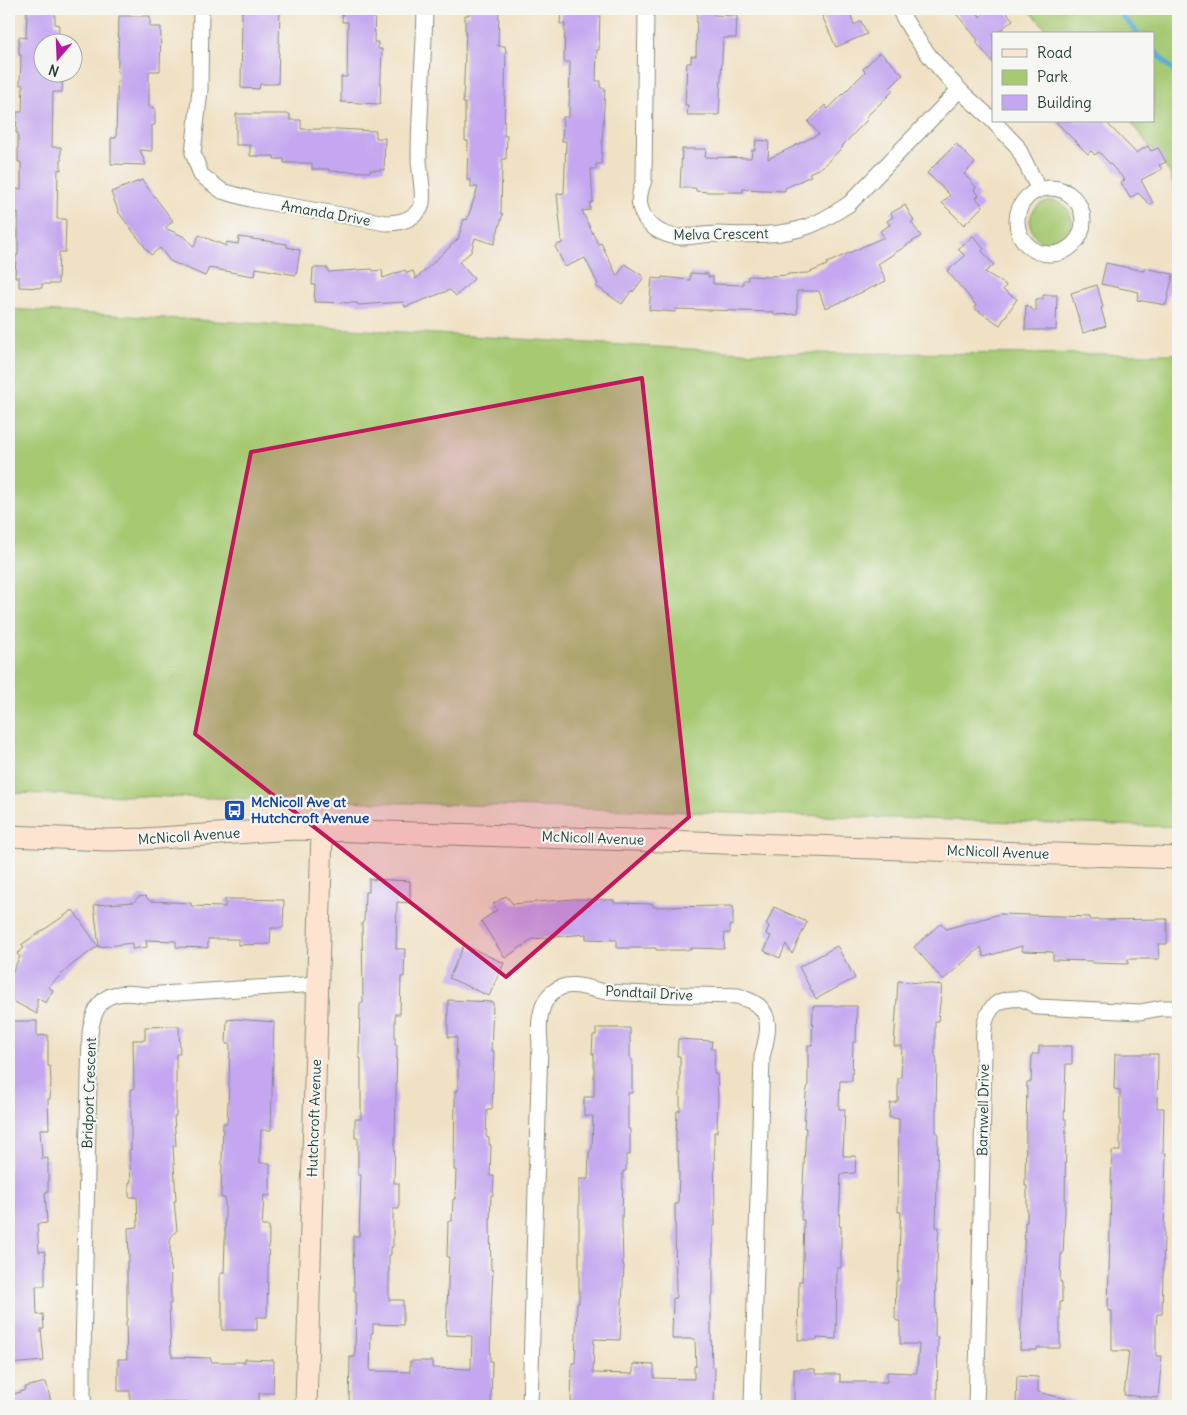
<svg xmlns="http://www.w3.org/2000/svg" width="1187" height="1415" viewBox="0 0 1187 1415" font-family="Delius,sans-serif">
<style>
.green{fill:#a6c972;stroke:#628353}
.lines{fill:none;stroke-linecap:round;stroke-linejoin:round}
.stream{stroke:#59aed5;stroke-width:5}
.building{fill:#c4a7f0}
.street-casing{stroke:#888f7c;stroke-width:17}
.secondary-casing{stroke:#888f7c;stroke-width:23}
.street{stroke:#fff;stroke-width:15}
.secondary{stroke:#fde4d1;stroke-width:21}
.marked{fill:#c2185b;fill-opacity:0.2;stroke:#c2185b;stroke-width:4;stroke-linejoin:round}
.labels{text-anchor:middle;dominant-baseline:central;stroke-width:4.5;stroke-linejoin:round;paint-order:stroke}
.street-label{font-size:14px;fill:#1f3d34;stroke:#f6f6f2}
.transit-label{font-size:14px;font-weight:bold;fill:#164399;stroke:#f6f6f2;text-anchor:start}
</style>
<rect width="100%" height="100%" fill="#f6f6f2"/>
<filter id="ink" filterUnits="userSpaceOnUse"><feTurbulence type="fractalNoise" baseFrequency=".02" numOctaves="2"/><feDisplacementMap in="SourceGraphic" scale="10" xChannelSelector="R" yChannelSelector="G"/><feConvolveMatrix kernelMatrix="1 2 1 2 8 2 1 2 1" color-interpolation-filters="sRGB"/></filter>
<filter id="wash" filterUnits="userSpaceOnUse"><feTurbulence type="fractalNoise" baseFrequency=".0096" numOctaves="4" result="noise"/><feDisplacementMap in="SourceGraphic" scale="20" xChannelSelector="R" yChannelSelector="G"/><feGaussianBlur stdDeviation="1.12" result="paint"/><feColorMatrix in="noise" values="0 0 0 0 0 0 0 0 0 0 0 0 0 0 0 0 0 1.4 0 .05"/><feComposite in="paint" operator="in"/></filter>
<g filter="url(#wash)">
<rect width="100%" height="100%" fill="#f0e1c4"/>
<path class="green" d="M1028 9H1169L1178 16V200L1170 173 1130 121H1153V34H1051Z
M1030 222a21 21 0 1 1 42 0a21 21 0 1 1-42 0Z
M9 309 759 353 1178 354V827L340 801 9 793Z"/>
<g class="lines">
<path class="stream" d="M1115 9 1139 34
M1153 49 1178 76"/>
</g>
<g id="blocks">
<path class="building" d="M27 9H55V24L59 25 58 42H42V72H63L62 92H53L52 147H61V170L58 169 57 219H66L65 252H59L58 284H42V288L19 287V277H15L16 255H18V212H15L16 189H21V162H18V133H16L17 112H22L23 85H20L21 55H19V37L26 38Z
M242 9H280L278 84H260L259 89 241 88Z
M343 9H375L374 42H378V49H382L380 104 341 102V77H347L348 22H342Z
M469 9H499L498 46H505L506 51 504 136H507L506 159H502L501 213 503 214 494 244 475 238 471 252 459 262 474 279 456 296 450 290 405 307 403 302 358 305 357 303 314 302 315 285H312L313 268H328V272L372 269 373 271 382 270 383 278 405 270 407 273 413 271 416 279 458 239 464 219 467 220 478 187H471V180H467L468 141H465V103H463L466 30H465V15H469Z
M561 9H600L599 50H597L596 81H601L600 88H605L601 164H596V169H591L593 202 590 203V210L582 211 598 244 601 243 617 276 625 264 644 277 633 292 632 290 622 304 596 286 598 284 585 258 565 267 555 246 562 243 557 194 564 193 566 141H562L563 117H569L570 62H564L565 24H560Z
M697 9H714V15L737 16 736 38H723L719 115H687L688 105H685L687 63H691V56H696Z
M819 9H849L854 25 861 21 867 34 836 47Z
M952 9H976L980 17 990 9H1004L1013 20 996 34H993V63L976 42 978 40Z
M119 16H150V27H161L160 71H149V107L155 108V125H152V151L140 150 146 165 111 164V138H116Z
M880 52 903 75 890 88 893 91 866 117 868 119 842 146 843 147 822 167 809 173 811 176 785 188V191L743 189V192H710L696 191V188H680L682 149H706L705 157 751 158 752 150H755L756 140 769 141 768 159 819 134 808 122 825 105 828 109 865 72 863 69Z
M236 114H290V120H301V129H338L376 131V138H385L384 170H370V172L329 171V169H312V163H284V159H274V156H250V145H236Z
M1055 121H1105L1136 153 1148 146 1151 151 1158 148 1166 162 1159 165 1162 169 1141 180 1153 203 1150 205 1138 193 1130 198 1121 182 1125 180 1099 152 1095 155 1091 151 1088 154Z
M956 144 975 163 964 174 976 187 974 190 979 195 976 198 983 206 964 225 942 203 950 195 927 173Z
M142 180 173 221 165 228 185 237 194 247 199 235 226 246 227 242 238 244 239 237 287 244V247L300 250 296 275 256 268 255 276 247 275 209 268 205 276 170 261 160 248 151 255 119 213 111 192Z
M905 205 914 221 911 222 921 236 878 264 886 281 847 299V300L825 308 819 291H797V314L774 315 773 312 676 309 675 312 649 310 652 278 662 279V277L690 280V273L708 274V277H713V284L743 285V280H748V276L771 277V276L788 275V274L808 273 827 265V263L884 237 880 231 890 225 887 221 893 217 891 213Z
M973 236 984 249 982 251 994 265 985 272 1006 285 1003 290 1017 299 1000 325 974 308 976 305 947 271 965 256 958 249Z
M1106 263 1144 271V268L1173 274 1166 305 1137 300 1139 292 1101 284Z
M1097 285 1103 307 1101 308 1106 326 1083 333 1071 293Z
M1043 295H1057L1056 330H1025L1026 305 1036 312V299H1043Z
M369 879 410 881V903L397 902 396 949H405L404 977H401L400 1014H395V1045H397L394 1183H399V1209H393V1247H391V1255H389V1300H403V1325L373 1324V1333H371L370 1371 410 1372V1361H432V1368L471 1369 472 1336 446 1335 449 1257H447L448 1221H452L453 1199H455L456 1170H454L455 1091H458V1061H456L457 1037H448V1000L493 1002 491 1051H494L492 1110H487L486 1137 489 1138V1145H491L490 1176H494L493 1195H491L490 1223 491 1270H493L491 1311 490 1361H492L491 1406 389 1404H370V1406H349L350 1357H355L356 1291H354L353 1236H359L361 1175H358V1138H355V1119H361V1058H359L360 1003H363L362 923 364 921 365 892H369Z
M145 896 150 901 191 903V906L225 907V899H234L284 900 283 928H271L270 944 238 945V939H208V948L176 947V941L146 940 147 947 132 949V943L99 947 94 905 134 902 138 897Z
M506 896 513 904 574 899 614 900V903L653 904V907L733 906V925H730V933H725L724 949 691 948V950H656V948H617V940L586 939V934L533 939 505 958 481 921 497 910 493 904Z
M774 907 807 922 792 954 786 944 780 958 764 951 771 936 766 934 769 926 766 925Z
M73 910 98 946 73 964 48 987 53 990 46 1003 37 998V1014L9 999V978L20 957 17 954 24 948 21 945Z
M1000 914 1090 917V920L1167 919V944H1158L1159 959H1128V964L1092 963V961L1053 960V952L1022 951V946L984 957 981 947 943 980 914 947 941 923 946 929Z
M464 945 504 963 489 996 449 978Z
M837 946 855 978 816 999 799 967Z
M898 981 942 985 938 1021H935V1056H936L937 1063 936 1110V1133H938L936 1227H939L937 1263H936L935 1337H938L937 1406H794V1369H815V1374H840V1382H887V1372L916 1373 917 1371 919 1344H900V1321H897L895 1319 896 1281H898L900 1229 901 1212H898L899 1119 889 1117 890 1103H896V1101H898V1078H901L902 1046H894Z
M813 1006H857L856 1042H853L852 1081H840L839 1109H845L843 1156H856L855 1173 841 1174 839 1226H841V1268H837L836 1339 817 1338V1340H798L799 1281H802L803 1257 804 1220H801L806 1128H804L806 1094 808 1085V1045H812Z
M236 1019 274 1022 271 1130H261L260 1149V1163H270V1196L264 1195 262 1226H269L267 1317H257V1330H222V1301H220V1273H224L225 1239V1198H221L223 1123H227L229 1084 230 1044H226L227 1020Z
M9 1021H37V1036L48 1035V1066H50L51 1081 50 1099H48L49 1129H40L42 1159 48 1158V1192H45L47 1223 37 1224 39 1252 45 1251 46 1266H45V1286H36L37 1315 43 1314 44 1329H41L44 1361 9 1364Z
M179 1026 180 1054H176V1116H174L176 1146H173L176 1201H174L177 1230 171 1237 170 1241 171 1304H169L171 1354H172V1357L211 1358V1362H245V1359L274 1360 273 1393H259V1404L146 1402V1403H130V1391H118V1359H127L126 1321H127V1261H129L128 1228 138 1227 137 1197H129V1182H131L129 1150H131V1089H134L133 1040H145V1027Z
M599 1028H630V1059L632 1060V1093H628V1129H630V1155H626V1171H623L622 1225 623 1265H624L620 1340 594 1339 593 1373 633 1374V1364L654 1365V1378L694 1379V1366H696L695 1339H672L673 1298H676L675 1204H678L679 1175 678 1151H676V1135L677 1111H680V1056H677L678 1039 712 1041 711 1049H715L714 1074H717L718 1097 717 1132H714L715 1226H713V1296H711V1331L712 1367H715L714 1406H571L572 1363H575L577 1303H579V1179H588L589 1152 592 1149 593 1116H584V1097H594V1054H592L593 1035H596V1029Z
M1039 1046H1072V1064H1066L1064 1119H1066L1065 1212 1063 1254H1061L1060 1282H1062V1302H1060V1348H1037V1350H1020L1025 1222H1027V1186H1025L1027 1082H1031L1032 1054H1039Z
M1115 1054H1158L1157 1108H1164L1163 1153H1166L1162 1314H1157L1156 1326V1356H1162L1158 1398 1124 1395 1129 1351H1112V1311H1108L1112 1151H1120V1090L1114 1089Z
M1017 1376 1038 1377V1392L1075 1401 1074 1406H1016Z
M46 1382 52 1406H9V1396L25 1390V1387Z"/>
</g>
</g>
<g filter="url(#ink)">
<use href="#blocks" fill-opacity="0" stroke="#888f7c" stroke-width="1"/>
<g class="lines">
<defs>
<path id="street" d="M201 9 200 90 193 153 201 175 222 191 250 199 386 223C398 223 412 220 420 209 426 200 419 171 419 159 419 109 424 59 425 9
M646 9 644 180C641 188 638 197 640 206 644 225 662 236 679 237 692 237 705 234 718 234 747 235 780 237 809 226 823 221 836 212 849 204L959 90
M899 9C914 38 936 66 959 89 970 101 983 110 993 121
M993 121 1017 146 1039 190
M1017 221a33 33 0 1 1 66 0a33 33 0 1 1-66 0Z
M84 1406 83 1397V1354L90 1033C95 997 110 989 145 995L318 984
M530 1406 540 1043C538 1024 539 995 562 987 577 982 593 991 608 992 651 995 695 995 738 996 745 999 754 1001 760 1007 773 1020 766 1041 762 1057L752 1406
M976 1406 980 1264 984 1047C982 1026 986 1000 1012 999 1016 999 1021 998 1024 1000 1029 1001 1033 1005 1038 1007L1140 1012 1161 1008H1178"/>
<path id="secondary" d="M9 836 108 840 144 839 294 829 1178 858
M306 1406 322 830"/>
</defs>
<use href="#street" class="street-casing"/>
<use href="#secondary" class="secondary-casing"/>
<use href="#street" class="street"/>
<use href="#secondary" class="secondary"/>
</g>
</g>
<path class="marked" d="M642 378 689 817 506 977 195 734 251 452Z"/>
<defs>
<symbol id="bus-square" viewBox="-11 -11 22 22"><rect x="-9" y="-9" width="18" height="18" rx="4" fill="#1a4fb4" stroke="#f6f6f2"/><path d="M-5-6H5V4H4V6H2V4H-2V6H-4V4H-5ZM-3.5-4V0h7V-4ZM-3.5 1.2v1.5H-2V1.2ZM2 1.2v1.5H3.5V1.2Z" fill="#fff"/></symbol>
</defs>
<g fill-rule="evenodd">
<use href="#bus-square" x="222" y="798" width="25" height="25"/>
</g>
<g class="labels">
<g class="street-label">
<text transform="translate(326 213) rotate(10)">Amanda Drive</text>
<text transform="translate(721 234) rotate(-1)">Melva Crescent</text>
<text transform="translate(189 836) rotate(-4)">McNicoll Avenue</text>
<text transform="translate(593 838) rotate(2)">McNicoll Avenue</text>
<text transform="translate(998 852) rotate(2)">McNicoll Avenue</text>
<text transform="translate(649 993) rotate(3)">Pondtail Drive</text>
<text transform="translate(89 1093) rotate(-88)">Bridport Crescent</text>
<text transform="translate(983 1110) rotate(-89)">Barnwell Drive</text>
<text transform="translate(314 1118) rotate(-88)">Hutchcroft Avenue</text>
</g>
<g class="transit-label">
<text x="251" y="802">McNicoll Ave at<tspan x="251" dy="16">Hutchcroft Avenue</tspan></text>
</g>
</g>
<rect width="1187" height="1415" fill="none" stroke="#f6f6f2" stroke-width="30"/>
<rect x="992" y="32" width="162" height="90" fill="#f6f6f2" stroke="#a0aca6"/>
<rect x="1002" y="49" width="25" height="8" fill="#fde4d1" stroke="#a0aca6"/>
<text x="1037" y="58" font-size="15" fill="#1f3d34">Road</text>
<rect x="1002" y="70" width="25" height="15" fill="#a6c972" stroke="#a0aca6"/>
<text x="1037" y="82" font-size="15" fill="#1f3d34">Park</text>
<rect x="1002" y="95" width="25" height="15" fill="#c4a7f0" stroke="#a0aca6"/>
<text x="1037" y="108" font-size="15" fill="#1f3d34">Building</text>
<g transform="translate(58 58) rotate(199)"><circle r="24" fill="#f6f6f2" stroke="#a0aca6"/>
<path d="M0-4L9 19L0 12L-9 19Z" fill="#b5179e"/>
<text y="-8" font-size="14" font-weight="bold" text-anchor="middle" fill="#1f3d34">N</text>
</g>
</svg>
